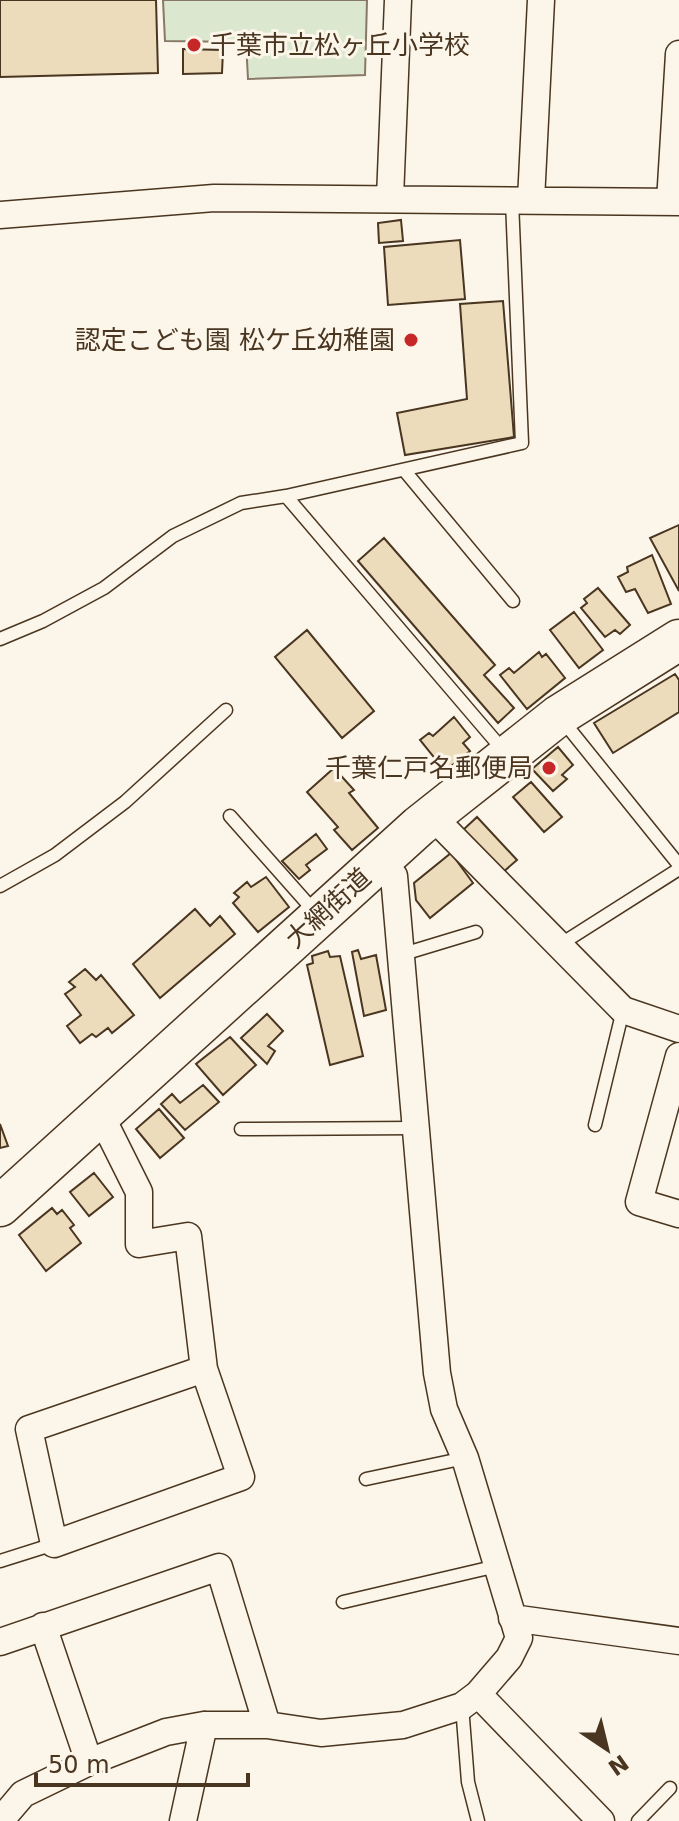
<svg xmlns="http://www.w3.org/2000/svg" width="679" height="1821" viewBox="0 0 679 1821" font-family="'DejaVu Sans','Noto Sans JP',sans-serif">
<style>
.green{fill:#dce7d0;stroke:#887966;stroke-width:2}
.building{fill:#ecdcbc;stroke:#4a3520;stroke-width:2}
.lines{fill:none;stroke-linecap:round;stroke-linejoin:round}
.lane-casing{stroke:#4a3520;stroke-width:15}
.street-casing{stroke:#4a3520;stroke-width:29}
.primary-casing{stroke:#4a3520;stroke-width:43}
.lane{stroke:#fbf6e9;stroke-width:12}
.street{stroke:#fbf6e9;stroke-width:26}
.primary{stroke:#fbf6e9;stroke-width:40}
.poi-dot{fill:#c62828;stroke:#fbf6e9;stroke-width:3}
.labels{text-anchor:middle;dominant-baseline:central;stroke-width:6;stroke-linejoin:round;paint-order:stroke}
.poi-label{font-size:26px;fill:#4a3520;stroke:#fbf6e9;text-anchor:end}
.street-label{font-size:26px;fill:#4a3520;stroke:#fbf6e9}
</style>
<rect width="100%" height="100%" fill="#fbf6e9"/>
<path class="green" d="M163 0H367L365 75 248 79 246 42 165 41Z"/>
<path class="building" d="M0 0H156L158 73 0 77Z
M183 49 223 50 222 73 183 74Z
M401 220 403 241 379 243 378 223Z
M460 240 465 299 388 305 384 247Z
M503 301 514 437 405 455 397 413 467 399 460 304Z
M679 525V591L650 538Z
M384 538 495 665 484 675 514 708 498 723 358 561Z
M652 555 671 604 648 613 635 589 626 592 618 577 628 572 627 567Z
M598 588 630 625 620 634 615 630 605 637 581 608 587 603 584 599Z
M574 612 603 650 579 668 550 630Z
M307 630 374 711 342 738 275 657Z
M539 652 542 657 546 654 565 678 527 709 500 675 509 668 514 673Z
M675 674 679 680V712L613 753 594 723Z
M454 717 470 737 463 743 470 751 445 771 420 740 429 733 433 736Z
M558 747 573 765 562 775 567 779 553 791 532 769Z
M334 768 354 790 349 793 378 828 352 850 334 830 338 827 307 792Z
M531 782 562 817 544 832 513 797Z
M477 817 517 860 502 873 463 830Z
M316 834 327 849 306 865 310 870 299 879 282 861Z
M451 853 473 883 430 918 416 900 414 883Z
M266 877 289 907 258 932 233 903 239 897 234 893 247 882 251 887Z
M195 909 210 926 220 916 235 934 160 998 133 964Z
M358 950 361 959 376 955 386 1010 364 1016 352 952Z
M328 951 330 957 340 956 363 1056 330 1065 307 965 313 963 312 956Z
M85 969 96 980 101 975 134 1015 112 1033 108 1028 96 1037 92 1034 80 1043 67 1026 81 1015 65 994 75 987 69 982Z
M267 1014 283 1031 268 1046 275 1051 267 1064 241 1038Z
M230 1037 256 1065 223 1095 196 1064Z
M203 1085 219 1102 185 1130 161 1104 172 1094 180 1103Z
M159 1109 184 1138 160 1158 136 1129Z
M0 1124 8 1146 0 1148Z
M94 1173 113 1197 89 1216 70 1192Z
M52 1208 57 1214 62 1210 74 1225 70 1228 81 1243 46 1271 19 1235Z"/>
<g class="lines">
<defs>
<path id="lane" d="M404 470 513 601
M286 496 497 743
M0 639 43 621 104 588 173 536 241 503 286 496 522 443 512 201
M563 721 679 865
M230 816 315 912
M0 886 55 855 125 802 226 710
M561 944 679 869
M400 955 476 932
M595 1125 623 1010
M241 1129 416 1128
M366 1479 465 1458
M0 1561 54 1544
M343 1602 497 1566
M462 1706 468 1782 478 1821
M638 1821 670 1788"/>
<path id="street" d="M390 198 398 0
M531 200 541 0
M670 202 679 54
M0 215 214 198 679 202
M432 816 623 1010 679 1029
M679 1056 639 1202 679 1214
M100 1114 139 1192V1244L188 1236 204 1369 241 1477 54 1544 29 1429 204 1369
M512 1618 679 1641
M43 1626 89 1762
M0 1642 219 1567 267 1725
M478 1694 601 1821
M0 1821 23 1794 89 1762 166 1732 204 1725H267L321 1733 403 1725 462 1706 478 1694 509 1658 519 1638 465 1458 444 1409 437 1373 394 876 378 863
M183 1821 204 1725"/>
<path id="primary" d="M0 1206 419 826 558 716 679 640"/>
</defs>
<use href="#lane" class="lane-casing"/>
<use href="#street" class="street-casing"/>
<use href="#primary" class="primary-casing"/>
<use href="#lane" class="lane"/>
<use href="#street" class="street"/>
<use href="#primary" class="primary"/>
</g>
<g class="poi-dot">
<circle cx="194" cy="45" r="8"/>
<circle cx="411" cy="340" r="8"/>
<circle cx="549" cy="768" r="8"/>
</g>
<g class="labels">
<g class="poi-label">
<text x="210" y="45" text-anchor="start">千葉市立松ヶ丘小学校</text>
<text x="395" y="340">認定こども園 松ケ丘幼稚園</text>
<text x="533" y="768">千葉仁戸名郵便局</text>
</g>
<g class="street-label">
<text transform="translate(328 908) rotate(-42)">大網街道</text>
</g>
</g>
<g transform="translate(607 1749) rotate(145)" stroke="#fbf6e9" stroke-width="6" paint-order="stroke">
<path d="M0-6L14 30L0 20L-14 30Z" fill="#4a3520"/>
<text y="-12" font-size="22" font-weight="bold" text-anchor="middle" fill="#4a3520">N</text>
</g>
<path d="M36 1773v12h212v-12" fill="none" stroke="#4a3520" stroke-width="4"/>
<text x="48" y="1773" font-size="24" fill="#4a3520" stroke="#fbf6e9" stroke-width="6" paint-order="stroke">50 m</text>
</svg>
